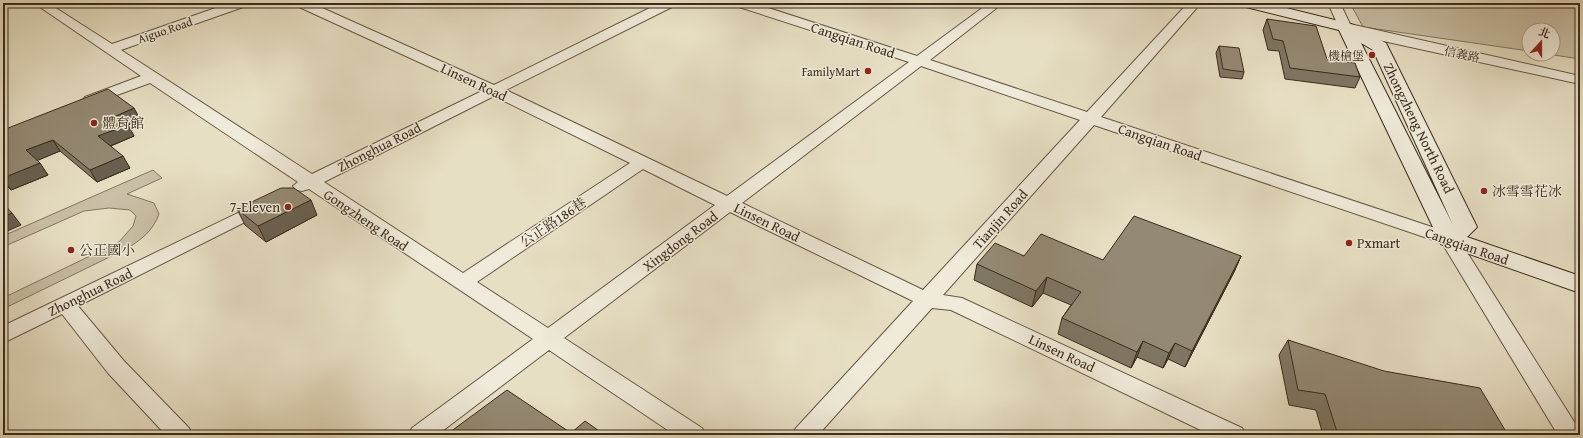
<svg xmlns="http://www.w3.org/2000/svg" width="1583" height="438" viewBox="0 0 1583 438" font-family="'Gentium Book Plus','Noto Serif TC',serif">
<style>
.green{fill:#cac0a7;stroke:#827661}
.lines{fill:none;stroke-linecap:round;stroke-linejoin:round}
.street-casing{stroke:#665845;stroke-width:2}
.secondary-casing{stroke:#3b2b1b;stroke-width:2}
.street{fill:#efead9;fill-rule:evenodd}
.secondary{fill:#efead9;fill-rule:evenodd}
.wall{fill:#7f7663;stroke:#3b2b1b}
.shaded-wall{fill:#686050;stroke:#3b2b1b}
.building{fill:#948973;stroke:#3b2b1b}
.poi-dot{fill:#8f2418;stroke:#efead9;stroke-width:1.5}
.labels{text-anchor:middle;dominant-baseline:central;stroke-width:3;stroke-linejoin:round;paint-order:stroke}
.far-street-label{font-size:12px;fill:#3b2b1b;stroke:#efead9}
.far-poi-label{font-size:12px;fill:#3b2b1b;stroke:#efead9;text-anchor:end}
.street-label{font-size:14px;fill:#3b2b1b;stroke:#efead9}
.poi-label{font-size:14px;fill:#3b2b1b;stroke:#efead9;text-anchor:start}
</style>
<rect width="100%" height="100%" fill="#e7dfc4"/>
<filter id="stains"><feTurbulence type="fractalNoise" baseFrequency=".005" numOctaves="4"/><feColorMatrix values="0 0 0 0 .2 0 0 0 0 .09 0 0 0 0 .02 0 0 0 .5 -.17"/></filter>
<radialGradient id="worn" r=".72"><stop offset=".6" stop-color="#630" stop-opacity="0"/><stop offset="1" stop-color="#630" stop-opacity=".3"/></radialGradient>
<path class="green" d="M1350 3H1580V59L1547 54H1553V30H1529V51L1363 27Z
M153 170 162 178 127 194 154 203 159 214C153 231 141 240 126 249L3 309V298L119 242 133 226 136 216 130 210 109 208 84 211 3 247V236Z"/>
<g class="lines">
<defs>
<path id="street" d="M34 3H48L112 44 230 3H248L246 6 121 50 312 174 482 91 297 6 295 3H311L494 85 660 3H676L674 6 506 90 727 196 909 62 736 6 734 3H753L917 56 989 3H1003L930 60 1087 112 1188 3H1201L1101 117 1456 235 1578 428 1580 435H1558L1442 243 1094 125 943 295 962 298 1242 428 1246 435H1211L951 310 932 308 818 435H792L796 428 913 301 730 212 564 338 702 428 706 435H675L549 350 437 435H408L412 428 533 339 309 189 302 191 296 190 293 186 298 182 150 83 95 103H85L83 100 85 97 141 76ZM921 66 1080 120 923 290 742 203ZM494 96 630 163 463 273 324 182ZM643 169 715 205 548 328 477 282Z
M1328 3H1340L1350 24 1580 76V84L1383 41 1340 30Z
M263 201 269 202 272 206 269 210 78 306 124 361 189 428 193 435H166L108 373 62 314 3 343V326Z"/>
<path id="secondary" d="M1239 3H1266L1351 24 1386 43 1477 227 1467 237 1580 276V293L1441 244 1339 30 1242 6ZM1361 43 1373 50 1453 225Z"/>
</defs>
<use href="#street" class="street-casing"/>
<use href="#secondary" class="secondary-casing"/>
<use href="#street" class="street"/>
<use href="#secondary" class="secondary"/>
</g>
<path class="wall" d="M603 3H620L612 7Z
M1267 19 1327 59 1360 77 1355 88 1285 79 1279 51 1268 50 1263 30Z
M1219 46 1244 72 1242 79 1220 77 1216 53Z
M140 119 128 125 134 136 111 146 130 168 97 182 60 151 37 160 48 175 11 190 3 182V130Z
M237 209 317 215 266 242 245 225Z
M1024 256 1103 260 1241 256 1234 272 1185 367 1168 359 1163 368 1137 357 1131 368 1058 334 1062 318 1071 305 1043 293 1032 307 974 280 977 264Z
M1288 340 1508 435H1323L1316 410 1289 405 1279 355Z"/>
<path class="shaded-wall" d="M612 3H620L612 7Z
M134 108 140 119 128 125 134 136 105 148 98 136 116 116Z
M53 140 60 151 34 162 26 150Z
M123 156 130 168 97 182 90 170Z
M40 163 48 175 11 190 3 178Z
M311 200 317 215 266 242 258 226Z
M12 213 21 225 3 233V217Z
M1241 256 1234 272 1185 367 1192 351Z
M1047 277 1043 293 1032 307 1036 291Z
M1143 341 1137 357 1131 368 1137 352Z
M1175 343 1168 359 1163 368 1169 353Z"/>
<path class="building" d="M1267 19 1316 26 1327 59 1355 63 1360 77 1290 68 1283 41 1273 39Z
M1219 46 1239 48 1244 72 1223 69Z
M108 89 134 108 116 116 128 125 98 136 123 156 90 170 53 140 26 150 40 163 3 178V130Z
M281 188H294L311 200 258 226 237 209Z
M3 203 12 213 3 217Z
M1134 216 1241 256 1192 351 1175 343 1169 353 1143 341 1137 352 1062 318 1081 292 1047 277 1036 291 977 264 995 243 1024 256 1041 234 1103 260Z
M1288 340 1384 371 1480 388 1508 435H1338L1325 394 1298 390Z
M507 390 571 433 585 421 605 435H446Z"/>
<g class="poi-dot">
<circle cx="1372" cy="55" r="4"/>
<circle cx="868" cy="71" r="4"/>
<circle cx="94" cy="123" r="4"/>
<circle cx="1484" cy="191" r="4"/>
<circle cx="288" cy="207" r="4"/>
<circle cx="1349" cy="243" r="4"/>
<circle cx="71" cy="250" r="4"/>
</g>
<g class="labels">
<g class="far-street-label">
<text transform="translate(165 30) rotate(-19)">Aiguo Road</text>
<text transform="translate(1462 54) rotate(12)">信義路</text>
</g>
<g class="far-poi-label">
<text x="1364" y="55">機槍堡</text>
<text x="860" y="71">FamilyMart</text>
</g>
<g class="street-label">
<text transform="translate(853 40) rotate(18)">Cangqian Road</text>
<text transform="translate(474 82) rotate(25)">Linsen Road</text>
<text transform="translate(1419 128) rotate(64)">Zhongzheng North Road</text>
<text transform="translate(1160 142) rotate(19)">Cangqian Road</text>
<text transform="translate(379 147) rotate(-27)">Zhonghua Road</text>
<text transform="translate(1000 219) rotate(-48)">Tianjin Road</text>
<text transform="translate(366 220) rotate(34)">Gongzheng Road</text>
<text transform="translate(553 222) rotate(-34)">公正路186巷</text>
<text transform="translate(767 222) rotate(26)">Linsen Road</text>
<text transform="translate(680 241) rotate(-37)">Xingdong Road</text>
<text transform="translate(1467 246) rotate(19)">Cangqian Road</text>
<text transform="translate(90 292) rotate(-26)">Zhonghua Road</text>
<text transform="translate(1062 353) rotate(25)">Linsen Road</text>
</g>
<g class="poi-label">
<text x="102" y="123">體育館</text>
<text x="1492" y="191">冰雪雪花冰</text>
<text x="280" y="207" text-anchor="end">7-Eleven</text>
<text x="1357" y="243">Pxmart</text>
<text x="79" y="250">公正國小</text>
</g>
</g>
<rect width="1583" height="438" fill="none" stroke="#e7dfc4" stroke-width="16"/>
<rect x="4" y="4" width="1575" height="430" fill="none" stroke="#3b2b1b" stroke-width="2"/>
<rect x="8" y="8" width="1567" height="422" fill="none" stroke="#3b2b1b"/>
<g transform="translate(1541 42) rotate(21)"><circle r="19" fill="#efead9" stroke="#a79e8d"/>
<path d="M0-3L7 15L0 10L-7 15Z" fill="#8f2418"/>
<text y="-6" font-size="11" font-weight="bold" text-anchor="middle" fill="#3b2b1b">北</text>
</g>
<rect width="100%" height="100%" filter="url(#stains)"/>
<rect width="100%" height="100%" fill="url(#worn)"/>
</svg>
